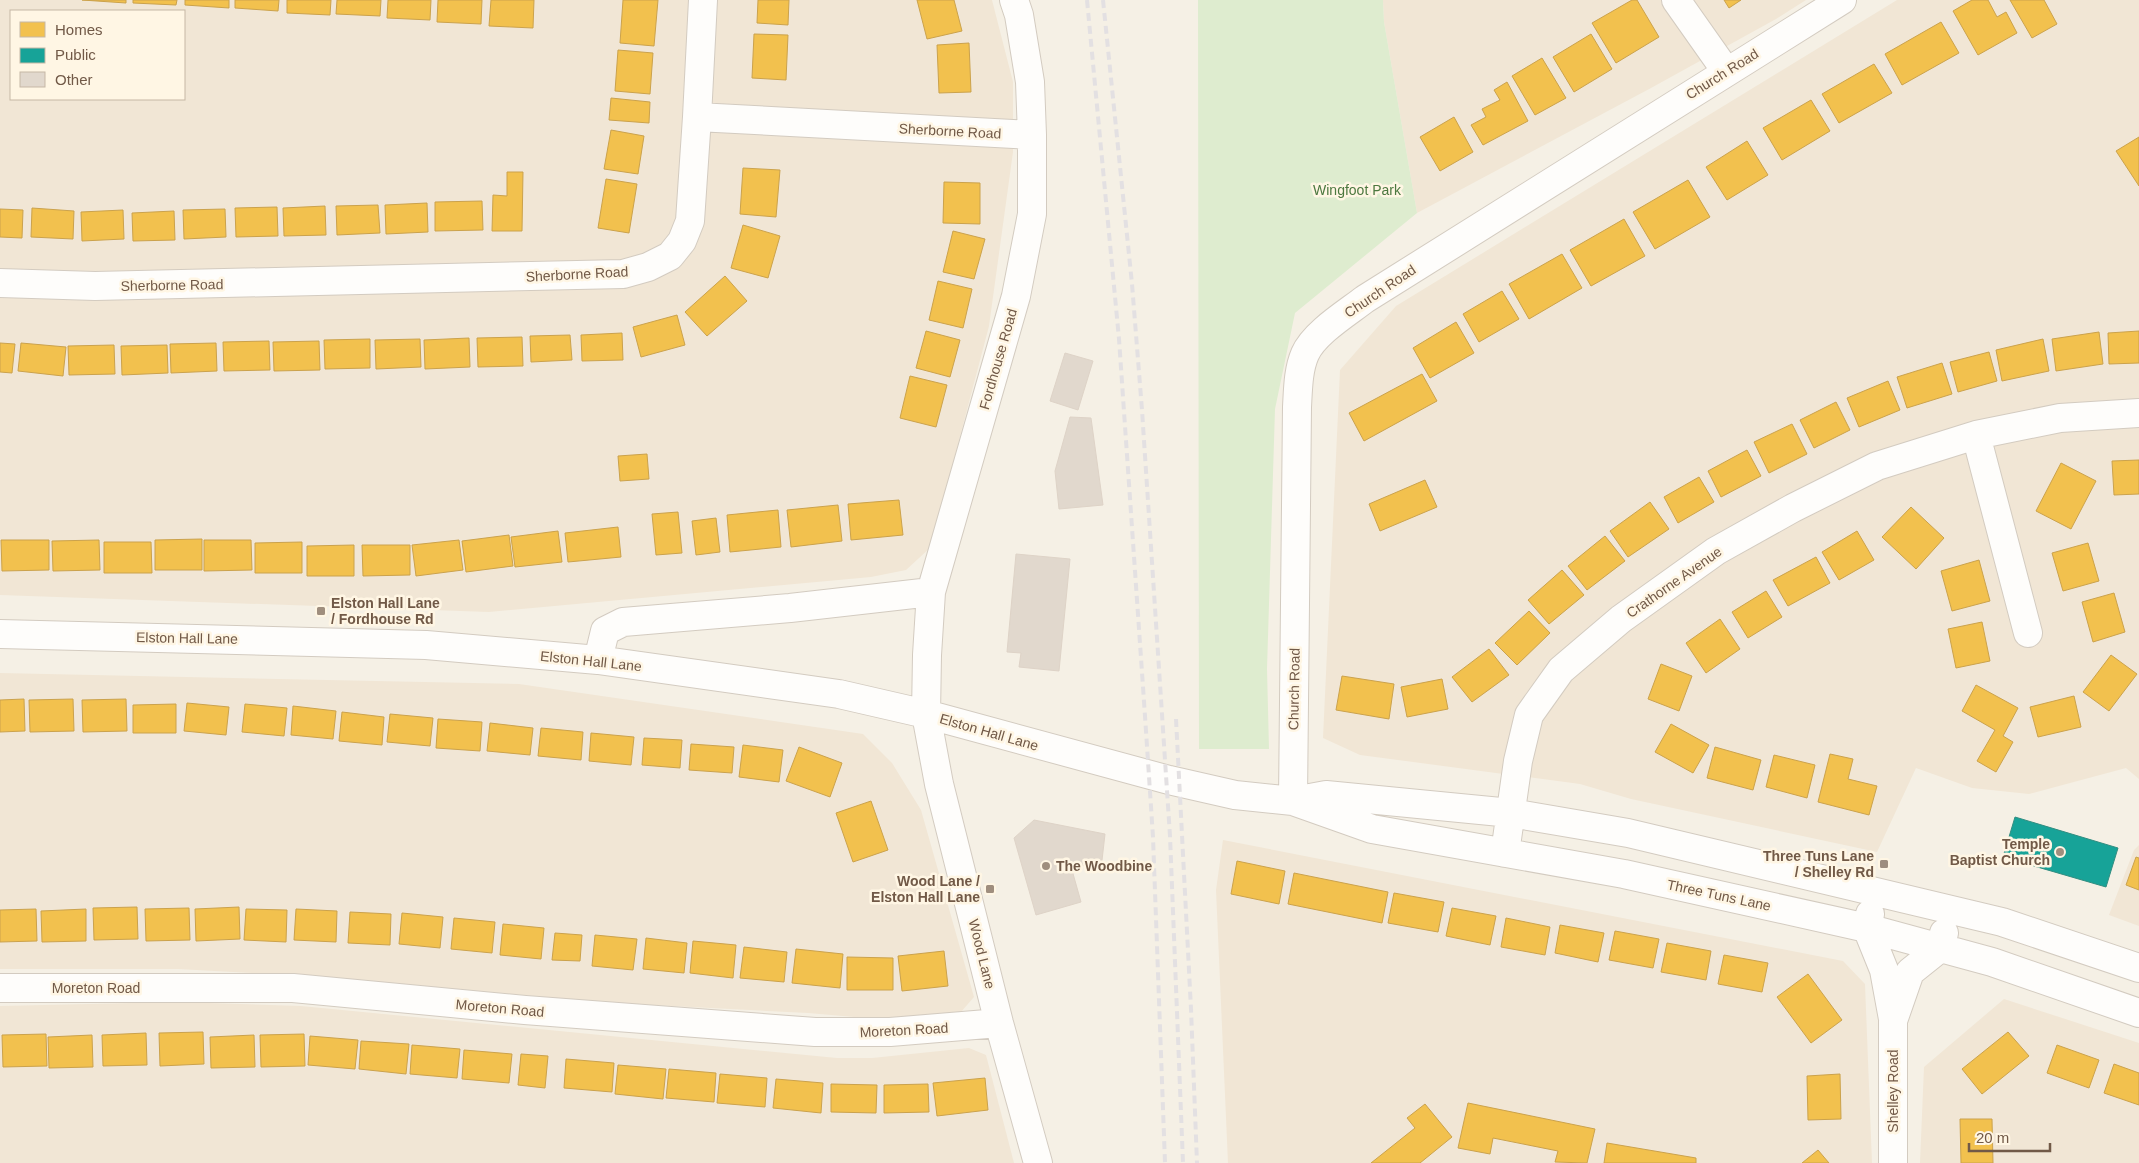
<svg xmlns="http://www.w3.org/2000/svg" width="2139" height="1163" viewBox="0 0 2139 1163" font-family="Arial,sans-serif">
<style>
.residential{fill:#f1e6d5;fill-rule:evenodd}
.green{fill:#deeccf}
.homes{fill:#f2c14e;stroke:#cba24c}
.public{fill:#17a398;stroke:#328d80}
.building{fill:#e1d8cd;stroke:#ded3c7}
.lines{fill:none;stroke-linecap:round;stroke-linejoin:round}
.minor-casing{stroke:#d3cbc0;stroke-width:30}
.minor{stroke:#fefdfb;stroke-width:28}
.rail{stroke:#e3e0e2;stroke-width:4;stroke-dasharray:8 5;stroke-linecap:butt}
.poi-dot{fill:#9f8e7e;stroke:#fff6e4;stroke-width:2}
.labels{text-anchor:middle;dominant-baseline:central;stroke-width:5;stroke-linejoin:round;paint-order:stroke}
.street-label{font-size:14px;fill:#715947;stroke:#fff6e4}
.park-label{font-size:14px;fill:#4c783f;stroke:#fff6e4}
.poi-label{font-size:14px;font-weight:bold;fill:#715947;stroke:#fff6e4;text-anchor:end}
</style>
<rect width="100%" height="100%" fill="#f5f0e5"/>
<path class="residential" d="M0 0H992L1013 82V152L989 326 931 547 906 570 871 577 489 612 0 595ZM11 11H184V99H11Z
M1383 0H1806L1776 19 1651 88 1417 213 1384 22Z
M1897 0H2139V779L2126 768 2029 794 1972 788 1916 768 1877 852 1631 799 1580 784 1360 755 1323 738 1340 370 1396 306Z
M0 673 519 684 863 734 892 763 921 810 974 997 961 1012 889 1020 808 1013 614 1003 304 976 178 969H0Z
M1223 840 1843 961 1865 984 1872 1163H1228L1216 890Z
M2139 845V926L2109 915 2134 850Z
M2004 999 2139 1043V1163H1920L1924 1067Z
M178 1002 301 1006 837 1058H872L969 1048 986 1055 1014 1163H0V1006Z"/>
<path class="green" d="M1198 0H1383L1384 22 1417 213 1295 313 1275 409 1267 669 1269 749H1199Z"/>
<path class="homes" d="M82 0H126V3Z
M133 0H177L176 5 133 3Z
M185 0H229V8L185 5Z
M235 0H279L278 11 235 8Z
M287 0H331L330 15 287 13Z
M337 0H381L380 16 336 14Z
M388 0H431L430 20 387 18Z
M438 0H482L481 24 437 22Z
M491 0H534L533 28 489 26Z
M623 0H658L654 46 620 43Z
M758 0H789L788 25 757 23Z
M917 0H954L962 31 927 39Z
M1632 0H1637L1659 37 1616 63 1592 23Z
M1724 0H1741L1729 8Z
M1972 0H1988L1997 17 2006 12 2017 33 1978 55 1953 11Z
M2010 0H2044L2057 24 2032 38Z
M1941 22 1959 53 1902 85 1885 54Z
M754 34 788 35 786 80 752 78Z
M1591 34 1612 69 1574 92 1553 57Z
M969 43 971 92 939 93 937 45Z
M618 50 653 53 650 94 615 91Z
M1542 58 1566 98 1535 115 1512 76Z
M1874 64 1892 93 1839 123 1822 94Z
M1507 82 1528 121 1483 145 1471 125 1486 117 1482 109 1500 100 1494 90Z
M611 98 650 102 649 123 609 120Z
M1811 100 1830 131 1782 160 1763 128Z
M1454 117 1473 152 1440 171 1420 137Z
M611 130 644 136 638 174 604 169Z
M2139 137V186L2116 151Z
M1747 141 1768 175 1727 200 1706 167Z
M743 168 780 170 776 217 740 214Z
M507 172H523L522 231H492L493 195 507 196Z
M606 179 637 184 629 233 598 228Z
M1688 180 1710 217 1655 249 1633 212Z
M944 182 980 183V224L943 223Z
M482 201 483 230 435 231V202Z
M427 203 428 232 386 234 385 205Z
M378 205 380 233 337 235 336 206Z
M325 206 326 235 284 236 283 208Z
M277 207 278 236 236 237 235 208Z
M32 208 74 211 73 239 31 237Z
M0 209 23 210 22 238 0 237Z
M225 209 226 237 184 239 183 210Z
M123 210 124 239 82 241 81 212Z
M174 211 175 240 133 241 132 213Z
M1624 219 1645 256 1591 286 1570 250Z
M743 225 780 236 768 278 731 268Z
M953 231 985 239 974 279 943 272Z
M1562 254 1582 288 1529 319 1509 284Z
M725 276 747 301 707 336 685 312Z
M938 281 972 289 963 328 929 320Z
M1502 291 1519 319 1479 342 1463 314Z
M677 315 685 345 641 357 633 327Z
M1456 322 1474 353 1430 378 1413 348Z
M926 331 960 340 950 377 916 368Z
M2139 331V363L2109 364 2108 333Z
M2099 332 2103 364 2056 371 2052 339Z
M622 333 623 360 582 361 581 335Z
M570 335 572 360 531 362 530 336Z
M522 337 523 366 478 367 477 338Z
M469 338 470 367 425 369 424 340Z
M370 339V368L325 369 324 340Z
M420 339 421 367 376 369 375 340Z
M2043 339 2049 371 2002 381 1996 350Z
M269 341 270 370 224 371 223 342Z
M319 341 320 370 274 371 273 342Z
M0 343 15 344 12 373 0 372Z
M21 343 66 347 63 376 18 371Z
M216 343 217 371 171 373 170 344Z
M114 345 115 374 69 375 68 346Z
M167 345 168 373 122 375 121 346Z
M1989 352 1997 381 1958 392 1950 362Z
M1942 363 1952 394 1907 408 1897 377Z
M1422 374 1437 401 1364 441 1349 413Z
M910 376 947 385 936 427 900 418Z
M1888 381 1900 410 1859 427 1847 398Z
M1836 402 1850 430 1814 448 1800 420Z
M1792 424 1807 454 1769 473 1754 442Z
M1747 450 1761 476 1721 497 1708 471Z
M647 454 649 479 620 481 618 456Z
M2139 460V494L2114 495 2112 461Z
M2061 463 2096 481 2071 529 2036 511Z
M1699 477 1714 502 1678 523 1664 497Z
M1425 480 1437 507 1380 531 1369 504Z
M899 500 903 535 851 540 848 504Z
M1650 502 1669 529 1628 557 1610 531Z
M838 505 842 541 791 547 787 510Z
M1911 507 1944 538 1916 569 1882 537Z
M778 510 781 547 730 552 727 515Z
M678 512 682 553 656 555 652 514Z
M716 518 720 552 696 555 692 521Z
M618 527 621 557 568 562 565 533Z
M558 531 562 562 515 567 511 537Z
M1857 531 1874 560 1839 580 1822 552Z
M509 535 513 566 466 572 462 541Z
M1605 536 1625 561 1587 590 1568 566Z
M202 539V570H155V540Z
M1 540H49V570L2 571Z
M99 540 100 570 53 571 52 541Z
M204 540H251L252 570 204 571Z
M459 540 463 570 416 576 412 545Z
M104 542H151L152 573H104Z
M302 542V573H255V543Z
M2088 543 2099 581 2063 591 2052 553Z
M354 545V576H307V546Z
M362 545H410V575L363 576Z
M1816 557 1830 583 1788 606 1773 580Z
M1979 560 1990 601 1952 611 1941 571Z
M1562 570 1584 595 1549 624 1528 600Z
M1766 591 1782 617 1748 638 1732 612Z
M2114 593 2125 632 2093 642 2082 602Z
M1529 611 1550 633 1517 665 1495 643Z
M1720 619 1740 649 1706 673 1686 643Z
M1982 622 1990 661 1956 668 1948 629Z
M1489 649 1509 675 1472 702 1452 677Z
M2111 655 2137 674 2109 711 2083 692Z
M1661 664 1692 676 1679 711 1648 699Z
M1342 676 1394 684 1389 719 1336 710Z
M1442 679 1448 709 1407 717 1401 687Z
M1976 685 2018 708 2003 736 2013 742 1996 772 1977 761 1995 730 1962 711Z
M2074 696 2081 727 2038 737 2030 707Z
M24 699 25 731 0 732V700Z
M73 699 74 731 30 732 29 700Z
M126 699 127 731 83 732 82 700Z
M187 703 229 707 226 735 184 731Z
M176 704V733H133V705Z
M245 704 287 708 284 736 242 732Z
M293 706 336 711 333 739 291 735Z
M342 712 384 717 382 745 339 741Z
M390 714 433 718 430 746 387 742Z
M438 719 482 722 480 751 436 748Z
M490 723 533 728 530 755 487 751Z
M1671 724 1709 745 1693 773 1655 752Z
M541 728 583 732 581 760 538 756Z
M591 733 634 737 631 765 589 761Z
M644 738 682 740 680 768 642 765Z
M691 744 734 747 732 773 689 770Z
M743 745 783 750 779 782 739 777Z
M799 747 842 763 830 797 786 781Z
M1715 747 1761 760 1753 790 1707 778Z
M1830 754 1853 759 1848 779 1877 786 1869 815 1818 802Z
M1774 755 1815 765 1807 798 1766 787Z
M871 801 888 850 853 862 836 813Z
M2136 857 2139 858V890L2126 885Z
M1237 861 1285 871 1279 904 1231 894Z
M1294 873 1388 892 1382 923 1288 904Z
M1394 893 1444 902 1438 932 1388 923Z
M137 907 138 939 94 940 93 908Z
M239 907 240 939 196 941 195 909Z
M189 908 190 940 146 941 145 909Z
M1452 908 1496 916 1490 945 1446 936Z
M36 909 37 941 0 942V910Z
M86 909V941L42 942 41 911Z
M246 909 287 910 286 942 244 940Z
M296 909 337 911 336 942 294 940Z
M350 912 391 914 390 945 348 943Z
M402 913 443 917 440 948 399 944Z
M454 918 495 922 492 953 451 949Z
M1506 918 1550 927 1545 955 1501 947Z
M503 924 544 928 541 959 500 955Z
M1560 925 1604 933 1598 962 1555 953Z
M1615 931 1659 939 1653 968 1609 960Z
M555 933 582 935 580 961 552 960Z
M595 935 637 939 633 970 592 966Z
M646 938 687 943 684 973 643 969Z
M693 941 736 945 733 978 690 973Z
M1667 943 1711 951 1706 980 1661 972Z
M744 947 787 952 784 982 740 978Z
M796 949 843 954 840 988 792 983Z
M944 951 948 986 902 991 898 956Z
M1724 955 1768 963 1762 992 1718 984Z
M847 957 893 958V990H847Z
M1808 974 1842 1020 1811 1043 1777 997Z
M203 1032 204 1064 160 1066 159 1033Z
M2008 1032 2029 1056 1982 1094 1962 1069Z
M146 1033 147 1065 103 1066 102 1035Z
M46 1034 47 1066 3 1067 2 1035Z
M304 1034 305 1066 261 1067 260 1035Z
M92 1035 93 1067 49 1068 48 1037Z
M254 1035 255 1067 211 1068 210 1037Z
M310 1036 358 1040 355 1069 308 1065Z
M361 1041 409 1044 406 1074 359 1069Z
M412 1045 460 1049 457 1078 410 1074Z
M2057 1045 2099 1060 2089 1088 2047 1073Z
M464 1050 512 1054 509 1083 462 1079Z
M521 1054 548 1056 545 1088 518 1085Z
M566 1059 614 1063 612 1092 564 1088Z
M2114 1064 2139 1073V1105L2104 1093Z
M618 1065 666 1069 663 1099 615 1094Z
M669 1069 716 1073 714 1102 666 1098Z
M720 1074 767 1078 765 1107 717 1103Z
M1840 1074 1841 1119 1808 1120 1807 1076Z
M985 1078 988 1110 937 1116 933 1083Z
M776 1079 823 1083 821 1113 773 1108Z
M831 1084 877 1085 876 1113 831 1112Z
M928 1084 929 1112 884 1113V1085Z
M1468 1103 1595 1129 1587 1163 1555 1162 1558 1151 1493 1138 1490 1154 1458 1148Z
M1425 1104 1452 1137 1420 1163H1371L1415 1128 1407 1118Z
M1960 1119H1992L1993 1163H1961Z
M1607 1143 1696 1158V1163H1604Z
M1818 1150 1829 1163H1802Z"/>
<path class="public" d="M2015 817 2118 848 2106 887 2003 857Z"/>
<path class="building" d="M1065 353 1093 361 1078 410 1050 401Z
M1070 417 1091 418 1103 505 1059 509 1055 471Z
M1016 554 1070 559 1059 671 1019 667 1021 653 1007 652Z
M1034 820 1105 834 1101 869 1070 863 1081 902 1036 915 1014 838Z"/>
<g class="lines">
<defs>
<path id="minor" d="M1014 0 1019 15 1030 82 1032 135V214L1016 296 931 592 927 655 926 714 939 784 999 1023 1038 1163
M1676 0 1726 71
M697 117 703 0
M0 283 95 286 623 274 648 267 670 256 682 241 690 221 697 117 1032 135
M1976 435 2028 633
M0 634 426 645 598 660 839 694 926 714 1169 780 1235 795 1293 801 1372 829 1624 874 1867 928 1992 962 2139 1013
M598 660 605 631 623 622 790 608 931 592
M1299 800 1326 795 1511 813 1628 833 2002 922 2139 968
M1293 801 1297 407C1298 390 1298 370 1305 354 1314 333 1347 313 1365 299L1842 0
M1505 853 1518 761 1529 715 1561 670 1621 619 1716 551 1793 508 1877 466 1976 435 2060 418 2139 413
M1870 914 1867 928 1884 970 1893 1019V1163
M0 988H293L525 1010 815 1032H890L999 1023
M1894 1018 1910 972 1940 948 1944 933"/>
</defs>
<use href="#minor" class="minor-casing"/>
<use href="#minor" class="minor"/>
<path class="rail" d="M1087 0 1119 339 1145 716 1153 837 1165 1163
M1103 0 1132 284 1142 410 1170 836 1183 1163
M1176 719 1191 1009 1197 1163"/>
</g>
<g class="poi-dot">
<rect x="316" y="606" width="10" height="10" rx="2.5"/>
<circle cx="2060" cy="852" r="5"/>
<rect x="1879" y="859" width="10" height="10" rx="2.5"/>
<circle cx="1046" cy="866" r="5"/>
<rect x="985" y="884" width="10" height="10" rx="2.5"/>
</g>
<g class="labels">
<g class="street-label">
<text transform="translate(1722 74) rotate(-32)">Church Road</text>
<text transform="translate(950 131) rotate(3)">Sherborne Road</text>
<text transform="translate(577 274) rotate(-3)">Sherborne Road</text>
<text transform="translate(172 285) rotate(-1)">Sherborne Road</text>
<text transform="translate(1380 291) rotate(-34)">Church Road</text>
<text transform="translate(998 359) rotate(-74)">Fordhouse Road</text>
<text transform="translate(1674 582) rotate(-35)">Crathorne Avenue</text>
<text transform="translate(187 638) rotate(1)">Elston Hall Lane</text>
<text transform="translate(591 661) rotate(6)">Elston Hall Lane</text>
<text transform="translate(1294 689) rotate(-89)">Church Road</text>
<text transform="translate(989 732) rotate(16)">Elston Hall Lane</text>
<text transform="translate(1719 895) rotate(12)">Three Tuns Lane</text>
<text transform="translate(982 954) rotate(76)">Wood Lane</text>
<text x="96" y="988">Moreton Road</text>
<text transform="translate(500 1008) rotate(5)">Moreton Road</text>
<text transform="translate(904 1030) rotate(-3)">Moreton Road</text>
<text transform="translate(1893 1091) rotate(-90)">Shelley Road</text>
</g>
<g class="park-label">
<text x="1357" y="190">Wingfoot Park</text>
</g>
<g class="poi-label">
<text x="331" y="603" text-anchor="start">Elston Hall Lane<tspan x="331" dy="16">/ Fordhouse Rd</tspan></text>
<text x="2050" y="844">Temple<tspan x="2050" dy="16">Baptist Church</tspan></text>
<text x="1874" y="856">Three Tuns Lane<tspan x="1874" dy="16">/ Shelley Rd</tspan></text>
<text x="1056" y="866" text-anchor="start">The Woodbine</text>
<text x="980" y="881">Wood Lane /<tspan x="980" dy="16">Elston Hall Lane</tspan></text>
</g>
</g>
<rect x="10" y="10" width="175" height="90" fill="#fff6e4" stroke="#c6b7a5"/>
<rect x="20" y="22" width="25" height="15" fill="#f2c14e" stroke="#c6b7a5"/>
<text x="55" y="35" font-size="15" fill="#715947">Homes</text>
<rect x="20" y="48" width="25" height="15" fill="#17a398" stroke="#c6b7a5"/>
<text x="55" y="60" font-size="15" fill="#715947">Public</text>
<rect x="20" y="72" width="25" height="15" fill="#e1d8cd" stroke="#c6b7a5"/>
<text x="55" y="85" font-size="15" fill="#715947">Other</text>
<path d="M1969 1143v8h81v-8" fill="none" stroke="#715947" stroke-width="2.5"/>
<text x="1976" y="1143" font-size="15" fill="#715947" stroke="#fff6e4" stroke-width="4" paint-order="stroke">20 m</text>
</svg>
